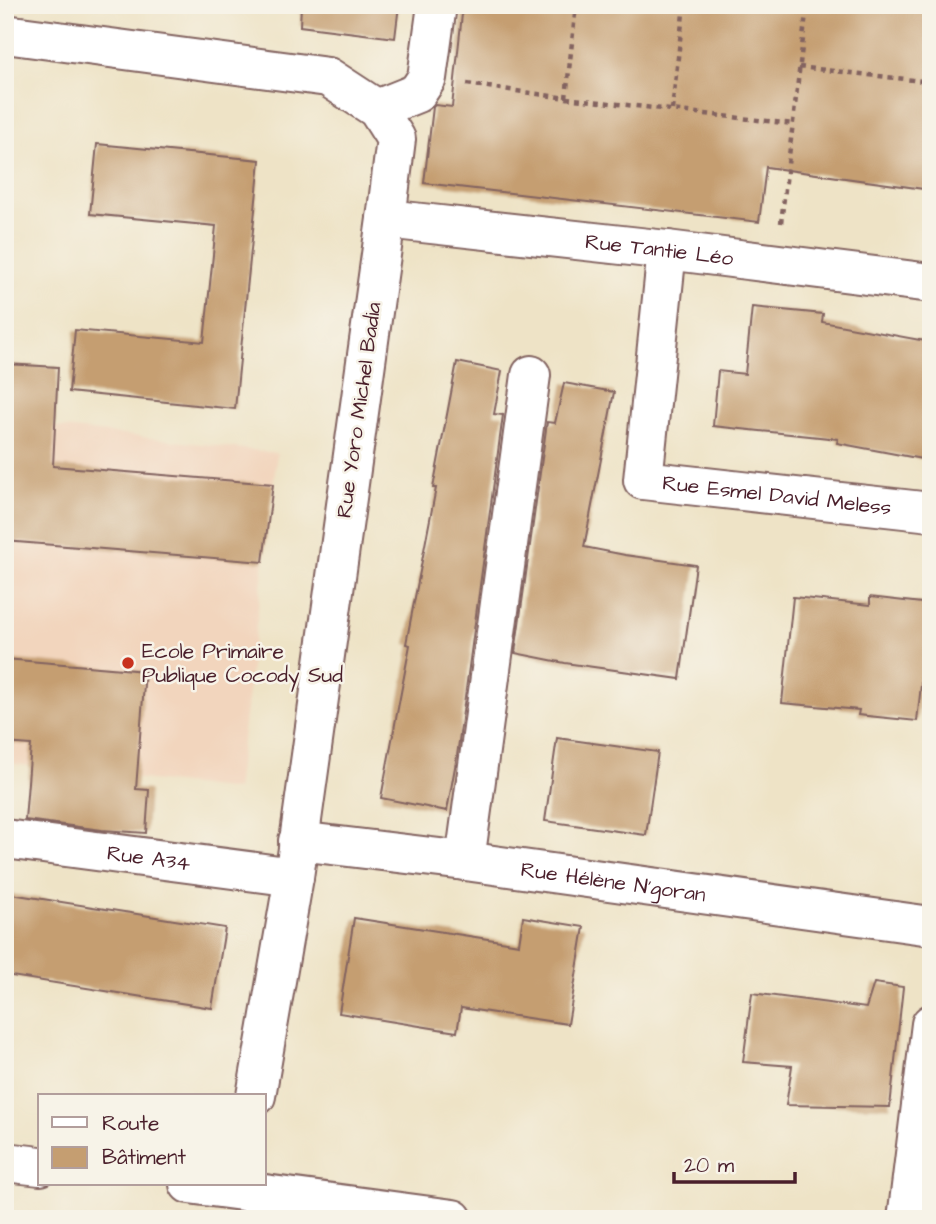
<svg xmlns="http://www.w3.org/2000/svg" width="936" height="1224" viewBox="0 0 936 1224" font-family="'Architects Daughter',sans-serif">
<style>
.built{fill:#f2d5bd}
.building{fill:#c59e71}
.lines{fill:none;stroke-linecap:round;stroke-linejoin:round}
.minor-casing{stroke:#836461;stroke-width:42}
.path{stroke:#836461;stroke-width:4.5;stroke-dasharray:5 5;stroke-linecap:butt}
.minor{stroke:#fff;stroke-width:38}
.poi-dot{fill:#c8321e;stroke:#f7f3e8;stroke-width:2.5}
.labels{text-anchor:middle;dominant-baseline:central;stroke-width:5;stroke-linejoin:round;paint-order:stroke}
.street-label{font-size:21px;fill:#4a1f2b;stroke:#f7f3e8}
.poi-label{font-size:21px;fill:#4a1f2b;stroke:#f7f3e8;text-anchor:start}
</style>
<rect width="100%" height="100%" fill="#f7f3e8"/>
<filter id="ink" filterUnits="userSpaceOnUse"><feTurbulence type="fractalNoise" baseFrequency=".0143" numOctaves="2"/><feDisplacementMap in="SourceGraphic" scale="14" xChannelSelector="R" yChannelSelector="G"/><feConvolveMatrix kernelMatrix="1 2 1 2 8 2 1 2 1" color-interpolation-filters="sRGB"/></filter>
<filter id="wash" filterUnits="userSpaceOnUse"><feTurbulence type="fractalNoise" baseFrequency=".00686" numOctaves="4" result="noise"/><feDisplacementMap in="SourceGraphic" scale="28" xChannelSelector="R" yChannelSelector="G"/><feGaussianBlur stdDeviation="1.57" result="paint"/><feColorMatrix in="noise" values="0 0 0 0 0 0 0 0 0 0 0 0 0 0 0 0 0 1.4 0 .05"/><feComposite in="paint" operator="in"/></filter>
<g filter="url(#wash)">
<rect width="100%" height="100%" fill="#eee3c6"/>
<path class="built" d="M5 421 277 453 236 790 5 763Z"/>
<g id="blocks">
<path class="building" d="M301 5H399L395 38 300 26Z
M463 5H931V190L766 167 759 222 424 183 433 107 435 105 452 107Z
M97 144 260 160 235 409 69 392 75 330 204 342 216 226 90 214Z
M752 307 823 314 822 322 931 342V415L922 459 837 443 838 439 713 426 718 371 745 374Z
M457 362 502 371 494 414 503 415 457 756 447 811 381 798 410 645 406 644 436 488H433Z
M5 364 58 367 53 466 273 484 263 562 5 541Z
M564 383 614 392 584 547 625 555 696 565 680 679 565 663 515 653 547 422 555 423Z
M793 597 870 605V597L930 604 917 721 858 715 859 710 782 703Z
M5 659 145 671 136 789 149 790 146 833 102 830 25 820 31 745 5 743Z
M557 738 658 752 646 835 545 821Z
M5 893 225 928 212 1008 5 975Z
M523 917 584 927 568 1024 461 1008 457 1032 339 1013 354 918 519 944Z
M874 983 903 987 890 1107 786 1105 792 1066 743 1062 752 993 866 1008Z"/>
</g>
</g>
<g filter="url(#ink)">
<use href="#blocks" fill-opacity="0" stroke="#836461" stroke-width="2"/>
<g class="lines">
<defs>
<g id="minor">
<path d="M5 34 328 77 377 109 396 139 386 219 294 877 256 1096"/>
<path d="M377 109 417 93 427 78 437 5"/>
<path id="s1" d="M386 219 667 250 931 283"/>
<path id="s2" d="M667 250 643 480 931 512"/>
<path id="s3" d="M5 839 294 877"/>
<path id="s4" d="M298 841 465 861 931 926"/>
<path d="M465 861 531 375"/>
<path d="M5 1162 40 1166"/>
<path d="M189 1184 453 1219"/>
<path d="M907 1219 931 1024"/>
</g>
</defs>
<use href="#minor" class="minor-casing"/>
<path class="path" d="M799 67 931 82
M467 84 566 98 793 124
M566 98 576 5
M672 110 684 5
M781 223 807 5"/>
<use href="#minor" class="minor"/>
</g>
</g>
<circle class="poi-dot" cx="128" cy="663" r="7"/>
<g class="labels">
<g class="street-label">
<text stroke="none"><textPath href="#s1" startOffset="275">Rue Tantie Léo</textPath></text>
<text transform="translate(359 410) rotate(-82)">Rue Yoro Michel Badia</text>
<text stroke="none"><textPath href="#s2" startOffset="366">Rue Esmel David Meless</textPath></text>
<text stroke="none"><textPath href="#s3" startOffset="145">Rue A34</textPath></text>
<text stroke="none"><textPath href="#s4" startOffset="318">Rue Hélène N'goran</textPath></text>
</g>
<g class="poi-label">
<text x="142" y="651">Ecole Primaire<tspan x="142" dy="24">Publique Cocody Sud</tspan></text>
</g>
</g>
<rect width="936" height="1224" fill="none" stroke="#f7f3e8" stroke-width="28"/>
<rect x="38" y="1094" width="228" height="91" fill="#f7f3e8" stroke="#b29e9c" stroke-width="2"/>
<rect x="52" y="1117" width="35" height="10" fill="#ffffff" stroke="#b29e9c" stroke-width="2"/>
<text x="102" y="1130" font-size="21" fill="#4a1f2b">Route</text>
<rect x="52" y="1147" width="35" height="21" fill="#c59e71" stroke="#b29e9c" stroke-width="2"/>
<text x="102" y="1164" font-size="21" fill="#4a1f2b">Bâtiment</text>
<path d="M674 1172v10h121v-10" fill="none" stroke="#4a1f2b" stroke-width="3.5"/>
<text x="684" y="1172" font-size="21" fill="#4a1f2b" stroke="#f7f3e8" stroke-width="5" paint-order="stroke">20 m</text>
</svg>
